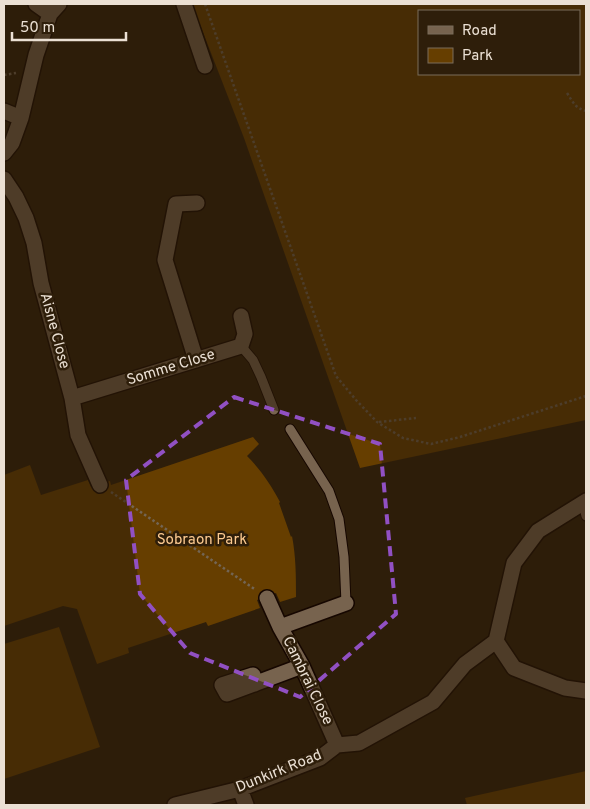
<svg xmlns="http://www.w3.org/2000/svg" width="590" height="809" viewBox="0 0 590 809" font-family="Overpass,sans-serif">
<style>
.green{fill:#663e00;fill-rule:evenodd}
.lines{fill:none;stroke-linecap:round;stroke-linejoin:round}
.lane-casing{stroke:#160700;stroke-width:11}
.street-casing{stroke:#160700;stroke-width:18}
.path{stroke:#736554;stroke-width:2.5;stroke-dasharray:2.5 2.5;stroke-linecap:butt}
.lane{stroke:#77634e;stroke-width:9}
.street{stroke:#77634e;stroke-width:15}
.marked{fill:none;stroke:#9150c3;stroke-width:4;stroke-dasharray:10 6;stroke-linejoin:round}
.labels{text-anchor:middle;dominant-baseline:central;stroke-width:5;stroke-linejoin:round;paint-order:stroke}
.street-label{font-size:15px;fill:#ebe0d4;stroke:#2e1e0a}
.park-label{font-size:15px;fill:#fdca90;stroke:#2e1e0a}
</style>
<rect width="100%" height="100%" fill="#2e1e0a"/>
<path class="green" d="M192 4H586V420L360 468 244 138ZM419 11H579V74H419Z
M253 437 259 444 247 456C261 470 271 485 280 502L279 503 291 537 292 536C296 557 296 576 296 597L280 602 276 593 257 600 260 608 208 626 206 622 128 648 129 653 97 664 77 609 63 606 4 626V475L30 465 41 495 88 480 91 487 110 481 111 485Z
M59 627 100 747 4 779V644Z
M586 771V805H467L465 798Z"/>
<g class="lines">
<defs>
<path id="lane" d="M241 346 253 360 261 377 274 410
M290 429 329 491 339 519 344 557 346 603
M583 503 586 516"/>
<path id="street" d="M36 4 50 14
M184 4 205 66
M4 111 21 118
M4 153 12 143 21 118 36 55 50 14 59 4
M4 179 16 197 26 218 34 243 41 283 72 398 78 435 100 485
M196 360 165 260 176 204 197 203
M72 398 241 346 245 334 241 316
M586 501 538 531 514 563 496 641 514 668 565 688 586 691
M267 598 280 627
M255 684 253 675 222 685 227 694 302 666
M337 745 302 666 280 627 346 603
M240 789 246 805
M175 805 240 789 320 758 337 745 359 743 433 702 465 664 496 641"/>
</defs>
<use href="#lane" class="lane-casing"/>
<use href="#street" class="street-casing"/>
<path class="path" d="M205 4 336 376 356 400 377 422 403 438 431 444 460 437 586 396
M4 75 16 73
M567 93C573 102 575 108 586 111
M379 422 416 418
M111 492 256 590"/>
<use href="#lane" class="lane"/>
<use href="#street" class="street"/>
</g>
<path d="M0 0H590V809H0ZM234 397 380 444 396 614 300 697 190 653 140 594 126 480Z" fill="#2e1e0a" fill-opacity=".55" fill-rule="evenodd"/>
<path class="marked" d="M234 397 380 444 396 614 300 697 190 653 140 594 126 480Z"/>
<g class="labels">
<g class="street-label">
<text transform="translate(54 331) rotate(75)">Aisne Close</text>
<text transform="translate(171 368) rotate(-17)">Somme Close</text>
<text transform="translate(307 681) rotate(64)">Cambrai Close</text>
<text transform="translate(279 772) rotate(-22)">Dunkirk Road</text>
</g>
<g class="park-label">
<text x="202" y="540">Sobraon Park</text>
</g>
</g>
<rect width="590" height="809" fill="none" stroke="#ebe0d4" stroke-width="10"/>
<rect x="418" y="10" width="162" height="65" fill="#2e1e0a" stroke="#7a6c5b"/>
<rect x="428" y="26" width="25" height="8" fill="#77634e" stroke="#7a6c5b"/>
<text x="462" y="35" font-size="15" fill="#ebe0d4">Road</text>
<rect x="428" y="48" width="25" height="15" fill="#663e00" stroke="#7a6c5b"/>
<text x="462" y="60" font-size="15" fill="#ebe0d4">Park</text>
<path d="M12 32v8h114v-8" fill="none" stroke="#ebe0d4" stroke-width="2.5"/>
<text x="20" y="32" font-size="15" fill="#ebe0d4" stroke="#2e1e0a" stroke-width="4" paint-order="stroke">50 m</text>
</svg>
